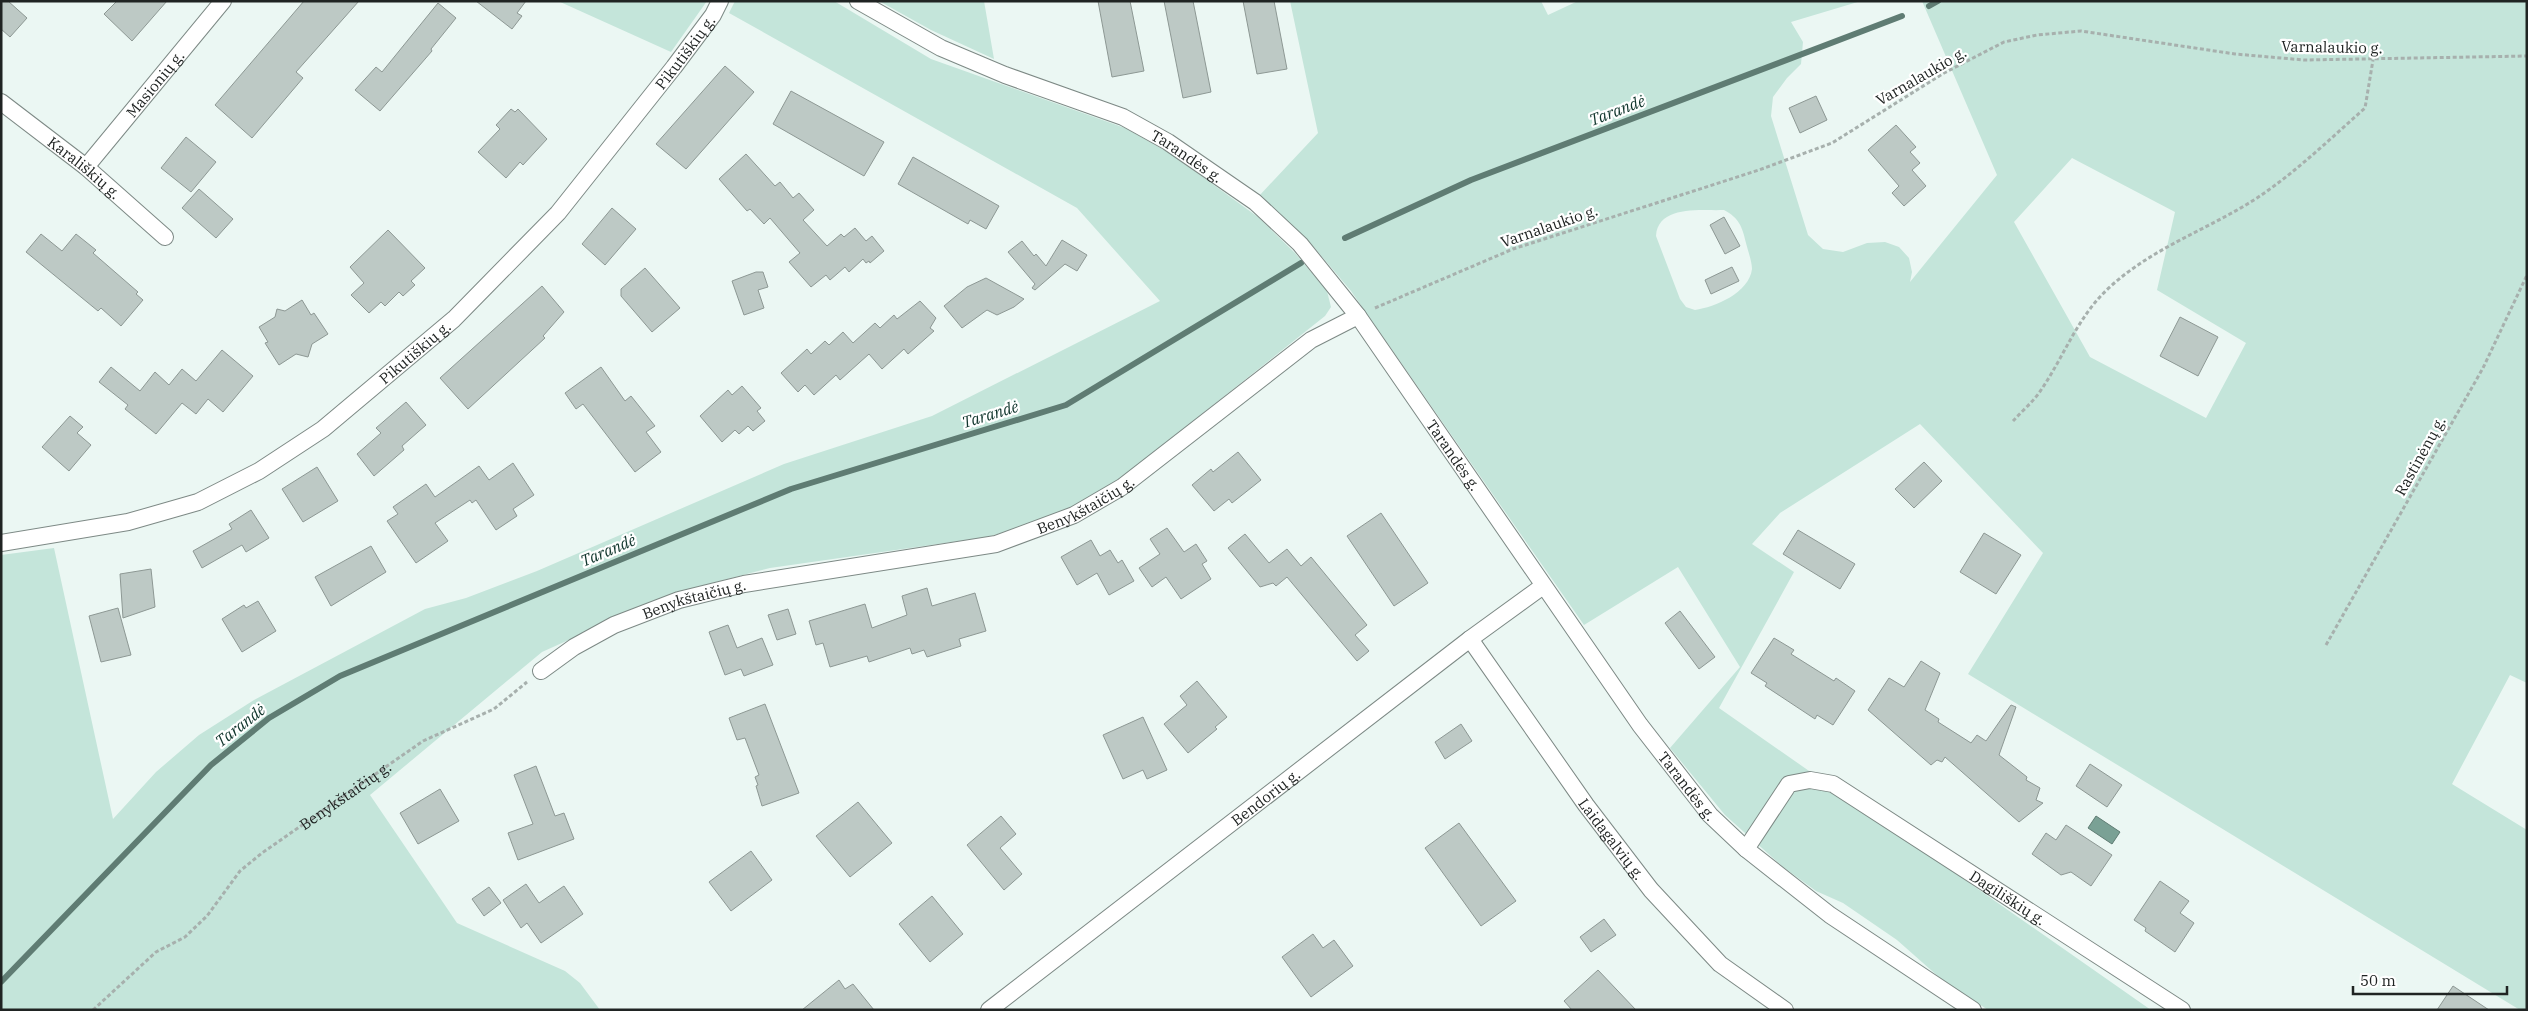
<svg xmlns="http://www.w3.org/2000/svg" width="2528" height="1011" viewBox="0 0 2528 1011" font-family="'IBM Plex Serif',serif">
<style>
.green{fill:#c4e5da;fill-rule:evenodd}
.water{fill:#7aa195;stroke:#5f7c73}
.lines{fill:none;stroke-linecap:round;stroke-linejoin:round}
.stream{stroke:#5f7c73;stroke-width:6}
.building{fill:#bdc9c5;stroke:#8d9894}
.street-casing{stroke:#7d8985;stroke-width:18}
.path{stroke:#a7b0ad;stroke-width:3;stroke-dasharray:4 2.5;stroke-linecap:butt}
.street{stroke:#fff;stroke-width:16}
.labels{text-anchor:middle;dominant-baseline:central;stroke-width:4.5;stroke-linejoin:round;paint-order:stroke}
.street-label{font-size:15px;fill:#202423;stroke:#fff}
.water-label{font-size:16px;font-style:italic;fill:#10352c;stroke:#fff}
</style>
<rect width="100%" height="100%" fill="#ebf7f3"/>
<path class="green" d="M558 1H707L671 52Z
M735 1H834L931 59 1125 128 1171 154 1258 217 1295 253 1327 291 1331 307 1325 316 1120 479 1085 502 1043 521 987 537 770 568 693 588 602 625 542 652 370 795 457 923 565 971 580 983 600 1010H1V555L54 548 113 819 156 772 199 735 254 700 425 609 466 598 537 571 784 464 932 416 1160 301 1077 208 729 13Z
M879 1H984L994 59 931 30Z
M1290 1H1541L1548 15 1578 1H1861L1791 22 1803 42 1801 64 1787 78 1773 97 1771 116 1808 235 1823 249 1843 252 1867 243 1885 242 1899 247 1909 258 1912 272 1910 282 1997 175 1922 1H2527V683L2510 675 2452 784 2527 830V1010H2520L1968 674 2043 553 1920 424 1780 513 1752 544 1794 572 1719 708 2151 1010H1988L1940 978 1897 940 1843 903 1816 891 1783 867 1725 815 1670 748 1740 667 1678 567 1584 625 1351 291 1307 239 1259 196 1318 133ZM2072 158 2175 212 2157 290 2246 343 2206 418 2090 357 2014 222ZM1724 210C1739 218 1742 226 1746 243 1748 251 1752 262 1752 269 1749 293 1715 307 1695 310L1686 307 1680 299 1656 236C1658 205 1701 211 1724 210Z"/>
<path class="water" d="M2096 816 2120 832 2112 844 2088 828Z"/>
<g class="lines">
<path class="stream" d="M1929 6 1938 1
M1345 238 1471 180 1902 16
M1 982 211 765 269 718 340 676 791 489 1066 405 1301 263"/>
</g>
<path class="building" d="M1 1H8L27 18 10 37 1 29Z
M117 1H167L132 41 104 14Z
M304 1H359L296 72 303 78 252 138 215 105Z
M476 1H526L517 13 522 16 512 29Z
M1098 1H1130L1144 71 1112 77Z
M1164 1H1193L1211 92 1183 98Z
M1243 1H1274L1287 69 1257 74Z
M438 3 456 18 431 49 432 51 380 111 355 90 376 67 382 72Z
M725 66 754 92 686 169 656 144Z
M791 91 884 142 864 176 773 124Z
M1816 96 1827 120 1800 133 1789 108Z
M511 109 515 112 518 109 547 139 523 165 520 162 506 178 478 152 500 129 496 125Z
M1896 125 1916 147 1910 152 1920 163 1912 170 1926 186 1904 206 1892 193 1899 186 1868 150Z
M186 137 216 162 191 192 161 168Z
M746 154 775 186 780 182 793 198 799 193 814 210 803 220 827 246 841 234 844 237 855 228 866 241 872 236 884 251 870 263 869 261 866 263 863 259 849 272 845 267 830 280 826 275 811 287 789 262 800 253 770 218 764 224 750 209 747 211 719 179Z
M913 157 999 206 986 229 970 220 968 224 898 184Z
M199 189 233 219 216 238 182 208Z
M612 208 636 229 605 265 582 244Z
M1724 217 1740 246 1725 254 1710 225Z
M388 230 425 268 411 281 415 285 403 296 399 292 385 306 381 302 369 313 351 295 364 283 350 267Z
M41 234 62 251 76 234 96 250 93 253 138 292 136 294 143 300 121 326 101 308 98 311 26 252Z
M1062 240 1087 255 1077 271 1065 264 1035 290 1032 288 1035 284 1008 252 1022 241 1034 256 1036 254 1046 266Z
M1732 267 1739 281 1711 294 1705 280Z
M645 268 680 308 652 332 621 296V289Z
M756 272H763L768 287 758 290 764 308 744 315 732 281Z
M986 278 1024 299 1014 307 997 315 987 310 962 328 944 306 967 287Z
M542 286 564 312 543 336 545 338 468 409 440 378Z
M302 300 311 315 314 313 328 334 312 344 308 357 296 354 279 365 265 343 268 342 259 327 275 317 277 309 285 311Z
M920 301 936 318 930 328 934 331 908 354 904 349 882 369 869 354 840 380 836 375 814 395 805 385 798 392 781 373 807 349 811 354 825 341 829 345 843 332 853 343 875 323 880 328 894 315 897 319Z
M2180 317 2218 337 2198 376 2160 356Z
M222 350 253 376 223 412 208 399 196 414 182 403 156 434 125 409 128 405 99 382 111 367 140 391 155 372 169 385 182 369 196 381Z
M601 367 625 401 631 396 655 426 646 432 661 452 635 472 583 404 576 409 565 393Z
M742 386 761 408 757 411 765 421 753 431 748 426 739 434 735 430 722 442 700 416 728 390 732 395Z
M406 402 426 425 402 446 404 450 374 476 357 454 381 433 376 428Z
M70 416 83 427 77 433 91 445 69 471 42 447Z
M1238 452 1261 480 1232 503 1229 499 1214 511 1192 485 1211 469 1213 472Z
M1924 462 1942 481 1914 508 1895 489Z
M513 463 534 495 513 509 517 516 496 530 476 500 472 503 470 500 435 523 448 541 416 563 387 521 398 514 393 507 426 484 435 497 479 466 489 480Z
M317 467 338 501 303 522 282 489Z
M251 510 269 538 246 552 242 545 202 568 193 551 232 529 229 524Z
M1381 513 1428 583 1394 606 1347 536Z
M1167 528 1184 552 1196 544 1207 561 1202 564 1211 579 1181 599 1166 577 1152 587 1139 568 1160 554 1150 539Z
M1798 530 1855 564 1840 589 1783 554Z
M1984 533 2021 555 1996 594 1960 572Z
M1245 534 1269 563 1287 549 1301 566 1311 557 1367 625 1355 635 1369 651 1357 661 1287 577 1276 586 1273 583 1260 587 1228 548Z
M1091 540 1100 556 1110 550 1118 563 1122 560 1134 581 1109 595 1097 573 1077 585 1061 557Z
M371 546 386 572 331 606 315 577Z
M151 569 155 607 123 618 120 574Z
M927 588 932 606 975 593 986 631 959 639 961 646 927 657 924 650 912 654 910 648 869 662 867 656 830 667 823 643 816 645 809 621 865 604 872 628 907 615 902 596Z
M258 601 276 631 242 652 222 619 244 605 246 608Z
M118 608 131 655 101 662 89 616Z
M788 609 796 634 777 640 768 615Z
M1680 611 1715 657 1699 669 1665 623Z
M728 625 737 648 762 638 773 665 744 676 741 669 725 675 709 632Z
M1774 638 1794 650 1791 654 1834 681 1836 678 1855 691 1833 725 1817 715 1815 719 1765 686 1767 683 1751 673Z
M1921 661 1940 673 1925 710 1939 719 1938 722 1971 743 1977 735 1986 741 2011 705 2016 707 1999 755 2027 777 2026 780 2040 788 2036 800 2043 803 2019 822 1945 757 1942 762 1937 760 1931 765 1868 710 1889 678 1904 687Z
M1197 681 1227 717 1215 727 1217 729 1188 753 1164 724 1187 705 1180 696Z
M765 704 799 793 762 806 756 786 758 785 755 777 759 775 745 738 737 740 729 718Z
M1143 717 1167 770 1147 779 1143 770 1123 779 1103 735Z
M1461 724 1472 741 1445 759 1435 742Z
M2090 764 2122 785 2107 807 2076 786Z
M536 766 555 816 564 813 574 839 518 860 508 833 533 824 514 775Z
M440 789 459 821 418 844 400 813Z
M858 802 892 843 850 877 816 836Z
M1001 816 1016 834 1000 848 1022 874 1004 890 967 845Z
M1459 823 1516 901 1481 926 1425 848Z
M2066 825 2112 855 2091 886 2071 872 2061 875 2032 854 2046 833 2056 840Z
M751 851 772 880 731 911 709 882Z
M2160 881 2189 901 2180 913 2194 923 2175 952 2145 931 2146 928 2134 920Z
M526 884 539 903 564 886 583 914 541 943 527 923 521 928 503 900Z
M489 887 501 903 484 916 472 899Z
M932 896 963 934 930 962 899 924Z
M1604 919 1616 935 1591 952 1580 937Z
M1313 934 1323 948 1334 940 1353 966 1311 997 1282 957Z
M1598 970 1636 1010H1572L1564 1001Z
M839 980 845 989 853 984 874 1010H802Z
M2453 986 2489 1010H2437Z"/>
<g class="lines">
<defs>
<g id="street">
<path id="s2" d="M858 1 941 48 1005 75 1123 117 1168 142 1255 202 1300 244 1358 316 1640 725 1710 815 1746 849 1830 915 1973 1010"/>
<path id="s3" d="M1 102 86 167 165 237"/>
<path id="s4" d="M86 167 223 1"/>
<path id="s5" d="M1 543 128 522 198 502 259 471 323 429 454 319 558 213 674 67 713 15 720 1"/>
<path id="s6" d="M1470 639 1586 805 1651 890 1720 964 1785 1010"/>
<path id="s7" d="M541 671 574 647 614 625 679 600 744 584 996 544 1074 515 1122 487 1311 340 1358 316"/>
<path id="s8" d="M1746 849 1789 784 1810 780 1833 784 2182 1010"/>
<path id="s9" d="M989 1010 1470 639 1543 586"/>
</g>
</defs>
<use href="#street" class="street-casing"/>
<g class="path">
<path d="M1375 308 1513 249 1759 170 1832 143 1944 73 2004 42 2037 35 2081 31 2235 54 2304 60 2527 56"/>
<path d="M2013 421C2022 411 2034 401 2041 390 2065 355 2078 315 2111 286 2154 247 2209 229 2257 198 2296 172 2330 139 2365 108L2373 60"/>
<path d="M2326 645 2483 368 2527 275"/>
<path id="s1" d="M93 1010 156 952 185 937 207 916 240 871 262 853 423 741 494 709 527 682"/>
</g>
<use href="#street" class="street"/>
</g>
<g class="labels">
<g class="street-label">
<text transform="translate(2332 47) rotate(1)">Varnalaukio g.</text>
<text stroke="none"><textPath href="#s5" startOffset="871">Pikutiškių g.</textPath></text>
<text transform="translate(1921 76) rotate(-30)">Varnalaukio g.</text>
<text stroke="none"><textPath href="#s4" startOffset="108">Masionių g.</textPath></text>
<text stroke="none"><textPath href="#s2" startOffset="365">Tarandės g.</textPath></text>
<text stroke="none"><textPath href="#s3" startOffset="106">Karališkių g.</textPath></text>
<text transform="translate(1549 226) rotate(-19)">Varnalaukio g.</text>
<text stroke="none"><textPath href="#s5" startOffset="466">Pikutiškių g.</textPath></text>
<text stroke="none"><textPath href="#s2" startOffset="770">Tarandės g.</textPath></text>
<text transform="translate(2420 456) rotate(-61)">Rastinėnų g.</text>
<text stroke="none"><textPath href="#s7" startOffset="576">Benykštaičių g.</textPath></text>
<text stroke="none"><textPath href="#s7" startOffset="171">Benykštaičių g.</textPath></text>
<text stroke="none"><textPath href="#s2" startOffset="1175">Tarandės g.</textPath></text>
<text stroke="none"><textPath href="#s1" startOffset="334">Benykštaičių g.</textPath></text>
<text stroke="none"><textPath href="#s9" startOffset="349">Bendorių g.</textPath></text>
<text stroke="none"><textPath href="#s6" startOffset="245">Laidagalvių g.</textPath></text>
<text stroke="none"><textPath href="#s8" startOffset="331">Dagiliškių g.</textPath></text>
</g>
<g class="water-label">
<text transform="translate(1617 110) rotate(-21)">Tarandė</text>
<text transform="translate(990 414) rotate(-17)">Tarandė</text>
<text transform="translate(608 550) rotate(-23)">Tarandė</text>
<text transform="translate(240 725) rotate(-38)">Tarandė</text>
</g>
</g>
<rect width="2528" height="1011" fill="none" stroke="#202423" stroke-width="5"/>
<path d="M2353 986v8h154v-8" fill="none" stroke="#202423" stroke-width="2.5"/>
<text x="2360" y="986" font-size="15" fill="#202423" stroke="#ffffff" stroke-width="4" paint-order="stroke">50 m</text>
</svg>
